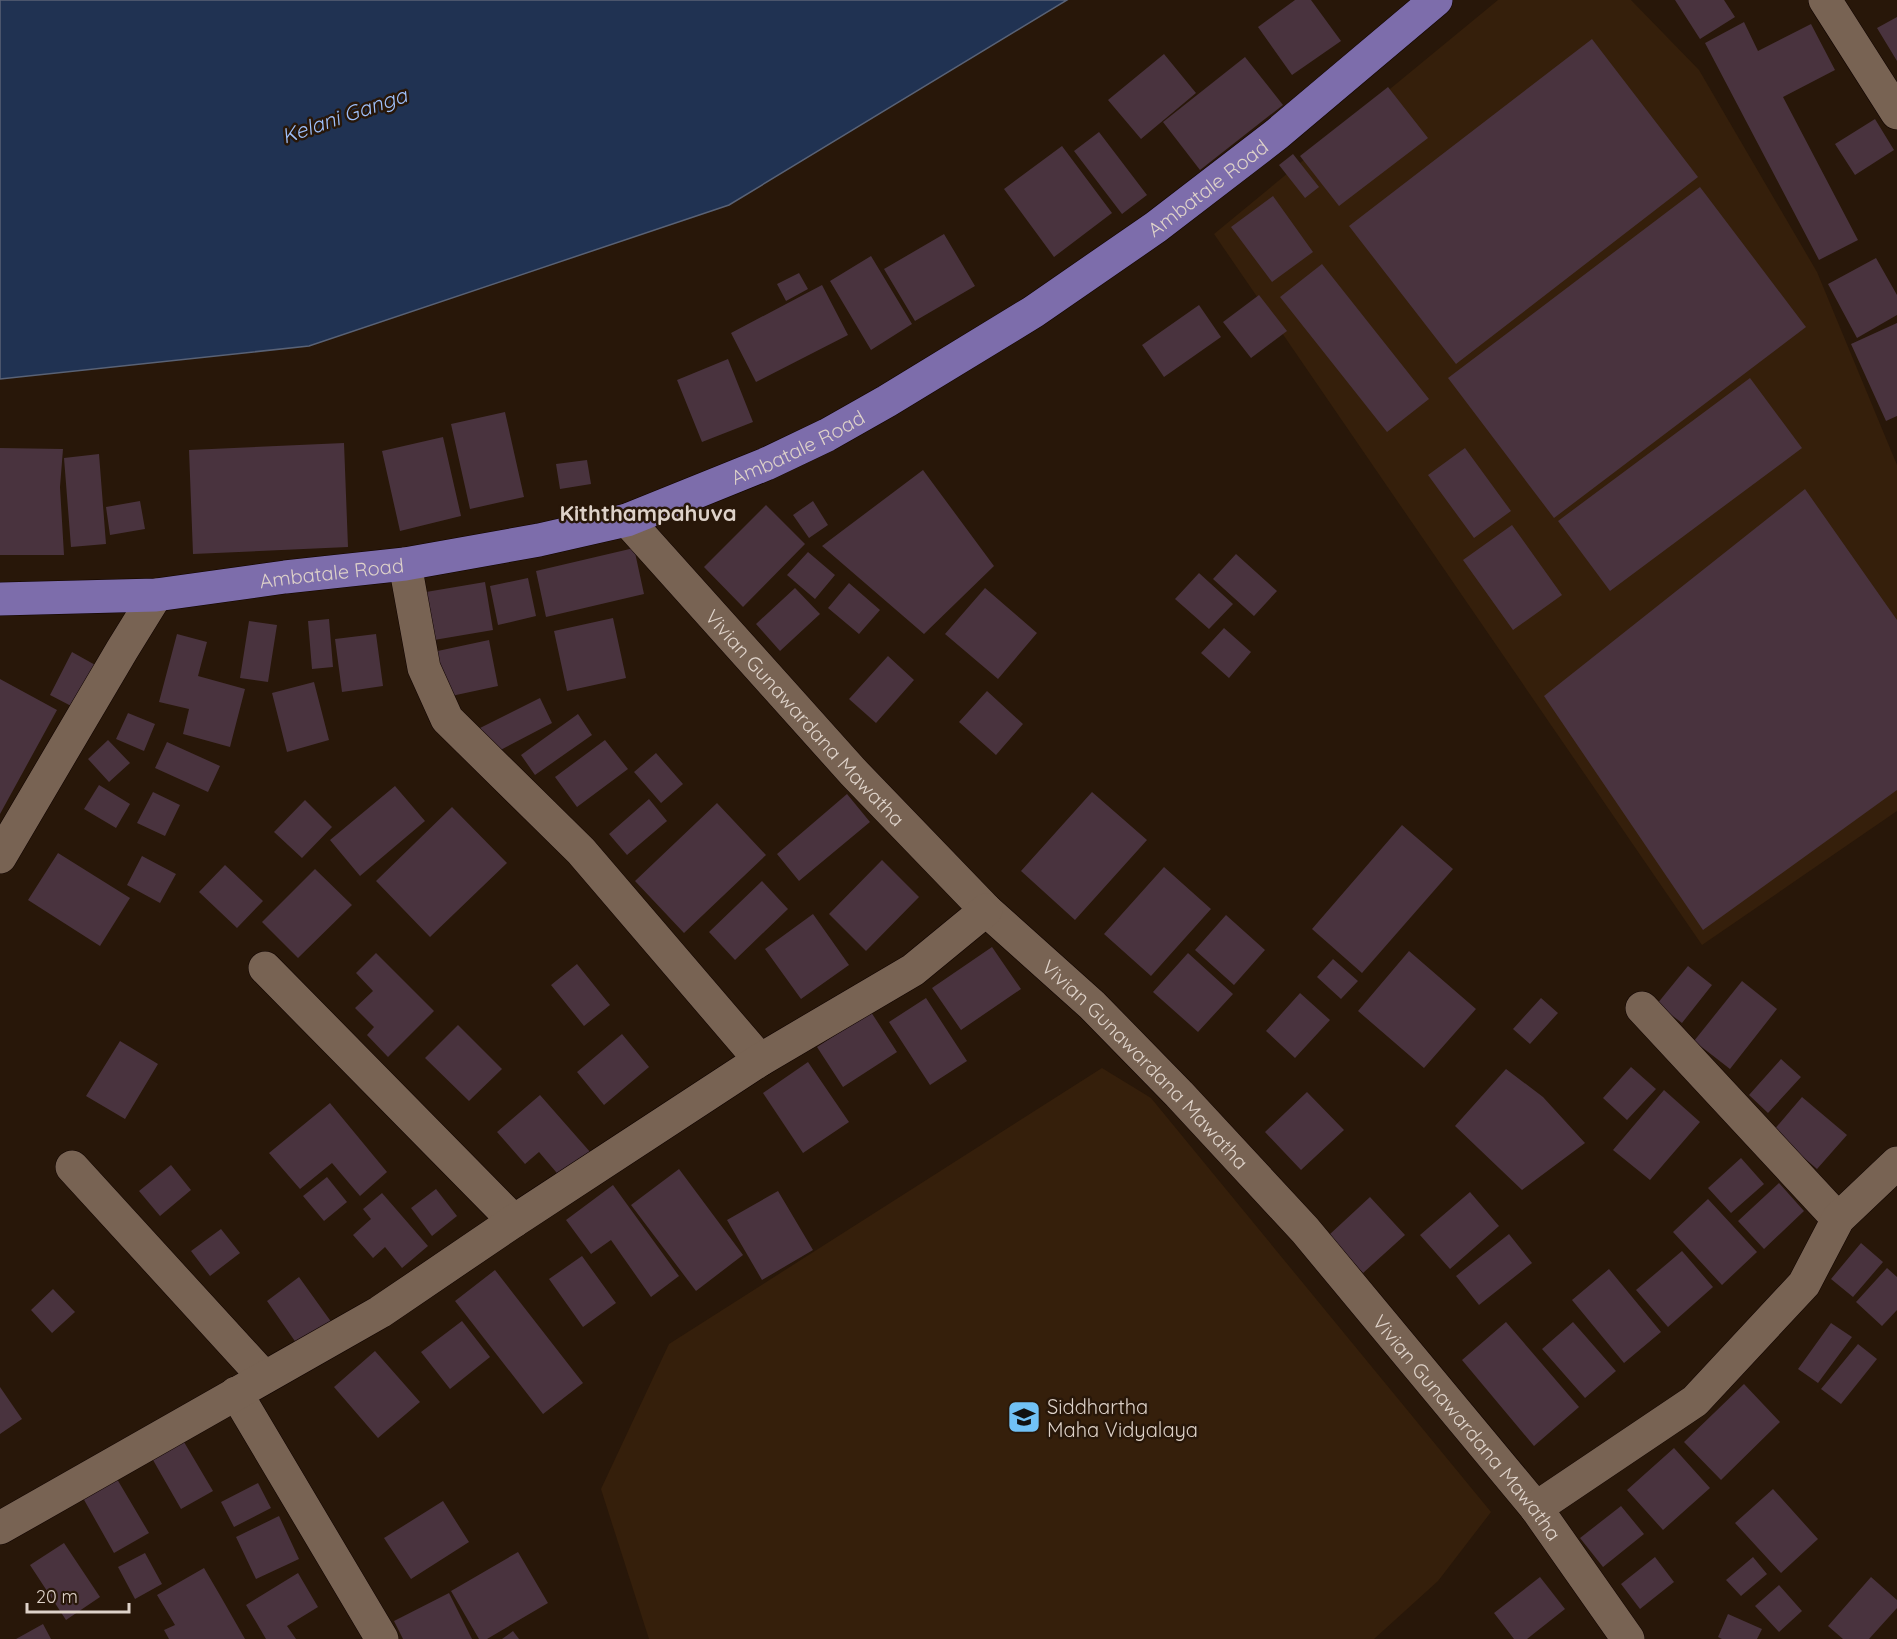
<svg xmlns="http://www.w3.org/2000/svg" width="1897" height="1639" viewBox="0 0 1897 1639" font-family="Quicksand,sans-serif">
<style>
.built{fill:#351f0b}
.water{fill:#203252;stroke:#596276;stroke-width:1.5}
.building{fill:#49333e}
.lines{fill:none;stroke-linecap:round;stroke-linejoin:round}
.minor-casing{stroke:#100300;stroke-width:34}
.primary-casing{stroke:#100300;stroke-width:34}
.minor{stroke:#786353;stroke-width:33}
.primary{stroke:#7d6dab;stroke-width:33}
.labels{text-anchor:middle;dominant-baseline:central;stroke-width:5;stroke-linejoin:round;paint-order:stroke}
.street-label{font-size:20px;fill:#ded2c9;stroke:#281709}
.poi-label{font-size:20px;fill:#ded2c9;stroke:#281709;text-anchor:start}
.water-label{font-size:21px;font-style:italic;fill:#9ec0fb;stroke:#281709}
.quarter-label{font-size:22px;font-weight:bold;fill:#ded2c9;stroke:#281709}
</style>
<rect width="100%" height="100%" fill="#281709"/>
<path class="built" d="M1498 0H1631L1699 70 1817 272 1897 465V811L1702 945 1214 234Z
M1102 1068 1151 1098 1491 1512 1438 1581 1374 1639H649L601 1489 669 1344Z"/>
<path class="water" d="M0 0H1067L729 205 309 346 0 379Z"/>
<path class="building" d="M1295 0H1311L1341 41 1292 75 1258 27Z
M1675 0H1724L1735 17 1700 39Z
M1897 17V61L1877 28Z
M1744 22 1758 51 1811 24 1835 70 1783 97 1858 240 1819 260 1705 43Z
M1592 39 1698 177 1456 364 1349 226Z
M1164 54 1196 93 1141 139 1108 100Z
M1245 57 1283 105 1200 170 1163 122Z
M1388 87 1428 138 1339 206 1300 156Z
M1875 119 1894 150 1855 175 1835 144Z
M1099 132 1147 195 1122 214 1074 151Z
M1062 146 1112 213 1054 257 1004 189Z
M1293 154 1319 187 1305 198 1279 165Z
M1700 187 1806 327 1554 518 1448 378Z
M1273 196 1313 252 1272 282 1231 227Z
M944 234 975 286 915 321 884 269Z
M871 256 912 324 871 350 830 281Z
M1876 258 1897 295V315L1857 338 1828 284Z
M1322 264 1429 399 1387 432 1280 297Z
M799 273 808 289 786 301 777 284Z
M822 285 848 335 756 382 731 333Z
M1259 295 1287 331 1251 358 1223 322Z
M1199 305 1221 337 1164 377 1142 345Z
M1897 323V416L1886 421 1851 344Z
M728 359 753 422 702 442 677 380Z
M1750 378 1802 448 1610 591 1558 521Z
M505 412 524 497 470 509 451 424Z
M443 437 461 516 400 531 382 451Z
M344 443 348 547 193 554 189 450Z
M0 448 63 449 60 487 64 555H0Z
M1465 448 1511 511 1474 538 1428 475Z
M99 454 106 544 71 547 64 458Z
M587 460 591 484 560 489 556 464Z
M923 470 994 566 924 634 822 546Z
M1805 489 1897 620V790L1703 930 1544 696Z
M140 501 145 529 110 535 106 507Z
M813 501 828 525 809 538 793 515Z
M766 505 805 544 743 607 704 567Z
M1512 525 1562 595 1513 630 1463 560Z
M634 548 644 594 546 617 536 571Z
M808 552 835 575 815 599 787 575Z
M1236 554 1277 591 1254 616 1213 579Z
M1199 573 1233 604 1209 629 1175 599Z
M528 578 536 616 498 625 490 586Z
M485 582 493 630 434 640 426 592Z
M849 583 880 610 859 634 828 608Z
M795 588 820 614 780 651 756 624Z
M985 588 1037 633 998 679 945 634Z
M613 618 626 678 567 691 554 631Z
M329 619 333 667 312 669 308 621Z
M249 621 277 625 268 682 240 678Z
M1224 628 1251 652 1229 678 1201 653Z
M177 634 207 642 198 676 245 689 230 747 183 734 189 709 159 702Z
M376 634 383 686 342 692 335 639Z
M489 640 498 686 442 698 433 652Z
M72 652 97 666 75 708 50 695Z
M888 656 914 680 876 723 849 699Z
M0 679 57 710 0 814Z
M314 682 329 740 287 752 272 693Z
M987 691 1023 724 996 755 959 722Z
M540 698 552 723 493 754 480 728Z
M128 713 155 724 144 751 116 739Z
M578 714 592 735 535 775 521 755Z
M108 740 130 763 109 782 88 759Z
M605 740 628 769 577 807 555 777Z
M167 742 220 766 208 792 155 768Z
M656 753 683 784 661 803 634 772Z
M99 785 130 804 116 828 84 809Z
M395 786 425 821 360 876 330 840Z
M153 792 180 805 165 836 137 823Z
M1092 792 1147 840 1075 920 1021 871Z
M847 794 870 822 799 881 777 854Z
M649 799 667 821 627 855 609 834Z
M305 800 332 827 302 858 274 832Z
M717 803 766 855 684 933 635 881Z
M452 807 507 863 430 937 376 881Z
M1402 825 1453 869 1362 973 1312 929Z
M58 853 130 898 100 946 28 900Z
M142 856 176 874 160 903 127 885Z
M882 860 919 897 866 951 829 914Z
M225 865 263 901 237 928 199 892Z
M1164 867 1211 909 1151 976 1104 934Z
M315 869 352 905 298 958 262 922Z
M762 881 788 909 735 960 709 932Z
M813 914 849 965 801 999 765 949Z
M1226 915 1265 950 1234 985 1195 950Z
M992 947 1021 989 961 1030 932 988Z
M1409 951 1476 1009 1424 1068 1358 1011Z
M376 953 434 1011 388 1057 367 1035 374 1027 355 1008 373 991 356 973Z
M1188 953 1233 994 1198 1032 1153 992Z
M1333 959 1358 981 1341 999 1317 977Z
M577 964 610 1005 584 1026 551 985Z
M1688 966 1712 985 1682 1023 1657 1004Z
M1742 981 1777 1009 1730 1069 1694 1041Z
M1300 993 1330 1020 1295 1058 1266 1031Z
M926 998 967 1061 930 1085 889 1022Z
M1541 998 1558 1013 1530 1044 1513 1029Z
M871 1012 897 1052 843 1087 817 1047Z
M458 1025 502 1069 469 1101 425 1058Z
M622 1034 649 1067 604 1105 577 1072Z
M120 1041 158 1064 125 1119 86 1096Z
M1781 1059 1801 1077 1768 1113 1749 1095Z
M808 1062 849 1122 803 1153 763 1093Z
M1631 1067 1656 1089 1627 1120 1603 1098Z
M1506 1069 1543 1097 1585 1143 1522 1190 1455 1126Z
M1664 1090 1700 1122 1650 1180 1613 1150Z
M1307 1092 1344 1130 1301 1170 1265 1132Z
M540 1095 591 1153 562 1179 539 1152 525 1164 497 1132Z
M1802 1097 1847 1135 1817 1169 1773 1131Z
M330 1103 387 1172 360 1196 332 1163 300 1189 269 1153Z
M1741 1158 1764 1184 1731 1213 1708 1188Z
M171 1165 191 1190 160 1216 139 1191Z
M679 1169 743 1255 696 1291 631 1205Z
M327 1177 347 1202 324 1221 303 1196Z
M1779 1183 1804 1211 1764 1249 1738 1221Z
M613 1185 679 1276 651 1297 611 1240 591 1254 566 1220Z
M436 1189 457 1216 432 1236 411 1208Z
M778 1191 813 1250 762 1280 727 1220Z
M1470 1192 1499 1226 1450 1269 1420 1235Z
M382 1193 428 1246 402 1268 385 1247 373 1258 353 1235 371 1219 363 1209Z
M1370 1197 1405 1235 1363 1273 1329 1235Z
M1708 1199 1757 1252 1722 1285 1673 1232Z
M221 1229 240 1253 210 1276 191 1251Z
M1509 1234 1532 1263 1479 1305 1456 1276Z
M1861 1243 1883 1262 1853 1297 1831 1279Z
M1682 1251 1713 1287 1668 1327 1636 1290Z
M582 1256 616 1303 583 1327 549 1279Z
M1887 1268 1897 1277V1310L1882 1326 1856 1302Z
M1609 1269 1661 1332 1624 1363 1572 1300Z
M495 1270 583 1383 543 1414 455 1301Z
M299 1277 332 1323 299 1347 267 1301Z
M53 1289 75 1312 52 1333 31 1310Z
M462 1321 490 1357 450 1389 421 1352Z
M1506 1322 1579 1407 1534 1446 1462 1360Z
M1573 1322 1616 1371 1585 1398 1542 1349Z
M1831 1323 1852 1337 1818 1383 1798 1369Z
M1858 1344 1877 1359 1841 1404 1821 1389Z
M375 1351 420 1402 378 1438 334 1387Z
M1744 1384 1780 1422 1721 1480 1684 1442Z
M0 1387 22 1419 0 1434Z
M184 1442 213 1491 181 1509 153 1460Z
M1674 1448 1710 1488 1663 1530 1627 1490Z
M117 1479 149 1533 114 1553 83 1498Z
M258 1483 271 1508 234 1527 221 1502Z
M1773 1489 1818 1539 1781 1573 1735 1523Z
M443 1501 469 1542 411 1579 384 1538Z
M1621 1506 1644 1534 1603 1567 1580 1538Z
M279 1516 299 1559 256 1579 236 1537Z
M64 1543 100 1597 66 1620 30 1565Z
M518 1552 548 1603 487 1639H479L451 1591Z
M145 1553 162 1584 135 1599 118 1567Z
M1655 1557 1674 1582 1640 1609 1621 1584Z
M1753 1557 1767 1574 1741 1596 1726 1580Z
M204 1568 221 1597 245 1639H169L164 1630 175 1625 157 1595Z
M298 1573 318 1607 287 1626 296 1639H266L246 1605Z
M1540 1577 1565 1609 1527 1639H1514L1494 1613Z
M1871 1577 1897 1600V1608L1869 1639H1843L1828 1626Z
M1779 1585 1802 1611 1779 1632 1755 1606Z
M449 1593 472 1639H403L394 1621Z
M1728 1614 1762 1629 1757 1639H1722L1718 1637Z
M43 1624 51 1639H16Z
M513 1631 519 1639H502Z"/>
<g class="lines">
<defs>
<g id="minor">
<path d="M1825 0 1897 113"/>
<path id="s1" d="M627 520 853 772 986 910 1092 1005 1179 1094 1305 1230 1536 1508 1628 1639"/>
<path d="M405 564 424 668 447 719 581 851 760 1060"/>
<path d="M0 857 122 650 156 595"/>
<path d="M265 968 514 1221"/>
<path d="M1642 1008 1838 1219"/>
<path d="M72 1167 264 1377"/>
<path d="M236 1393 382 1639"/>
<path d="M1536 1508 1695 1401 1804 1284 1838 1219 1897 1163"/>
<path d="M0 1528 380 1312 514 1221 760 1060 913 970 986 910"/>
</g>
<g id="primary">
<path id="s2" d="M0 599 156 595 285 577 405 564 539 540 627 520 766 464 827 435 887 401 1033 312 1156 227 1277 134 1436 0"/>
</g>
</defs>
<use href="#minor" class="minor-casing"/>
<use href="#primary" class="primary-casing"/>
<use href="#minor" class="minor"/>
<use href="#primary" class="primary"/>
</g>
<defs>
<symbol id="school-square" viewBox="-11 -11 22 22"><rect x="-9" y="-9" width="18" height="18" rx="4" fill="#71c1f5" stroke="#281709"/><path d="M0-5L7-2L0 1L-7-2ZM-4 1L0 2.5L4 1V4Q0 6-4 4Z" fill="#111"/></symbol>
</defs>
<g fill-rule="evenodd">
<use href="#school-square" x="1005" y="1398" width="38" height="38"/>
</g>
<g class="labels">
<g class="street-label">
<text stroke="none"><textPath href="#s2" startOffset="1305">Ambatale Road</textPath></text>
<text stroke="none"><textPath href="#s2" startOffset="819">Ambatale Road</textPath></text>
<text stroke="none"><textPath href="#s2" startOffset="333">Ambatale Road</textPath></text>
<text stroke="none"><textPath href="#s1" startOffset="266">Vivian Gunawardana Mawatha</textPath></text>
<text stroke="none"><textPath href="#s1" startOffset="752">Vivian Gunawardana Mawatha</textPath></text>
<text stroke="none"><textPath href="#s1" startOffset="1238">Vivian Gunawardana Mawatha</textPath></text>
</g>
<g class="poi-label">
<text x="1047" y="1406">Siddhartha<tspan x="1047" dy="23">Maha Vidyalaya</tspan></text>
</g>
<g class="water-label">
<text transform="translate(344 115) rotate(-19)">Kelani Ganga</text>
</g>
<g class="quarter-label">
<text x="648" y="513">Kiththampahuva</text>
</g>
</g>
<path d="M27 1603v9h102v-9" fill="none" stroke="#ded2c9" stroke-width="3"/>
<text x="36" y="1603" font-size="18" fill="#ded2c9" stroke="#281709" stroke-width="4.5" paint-order="stroke">20 m</text>
</svg>
